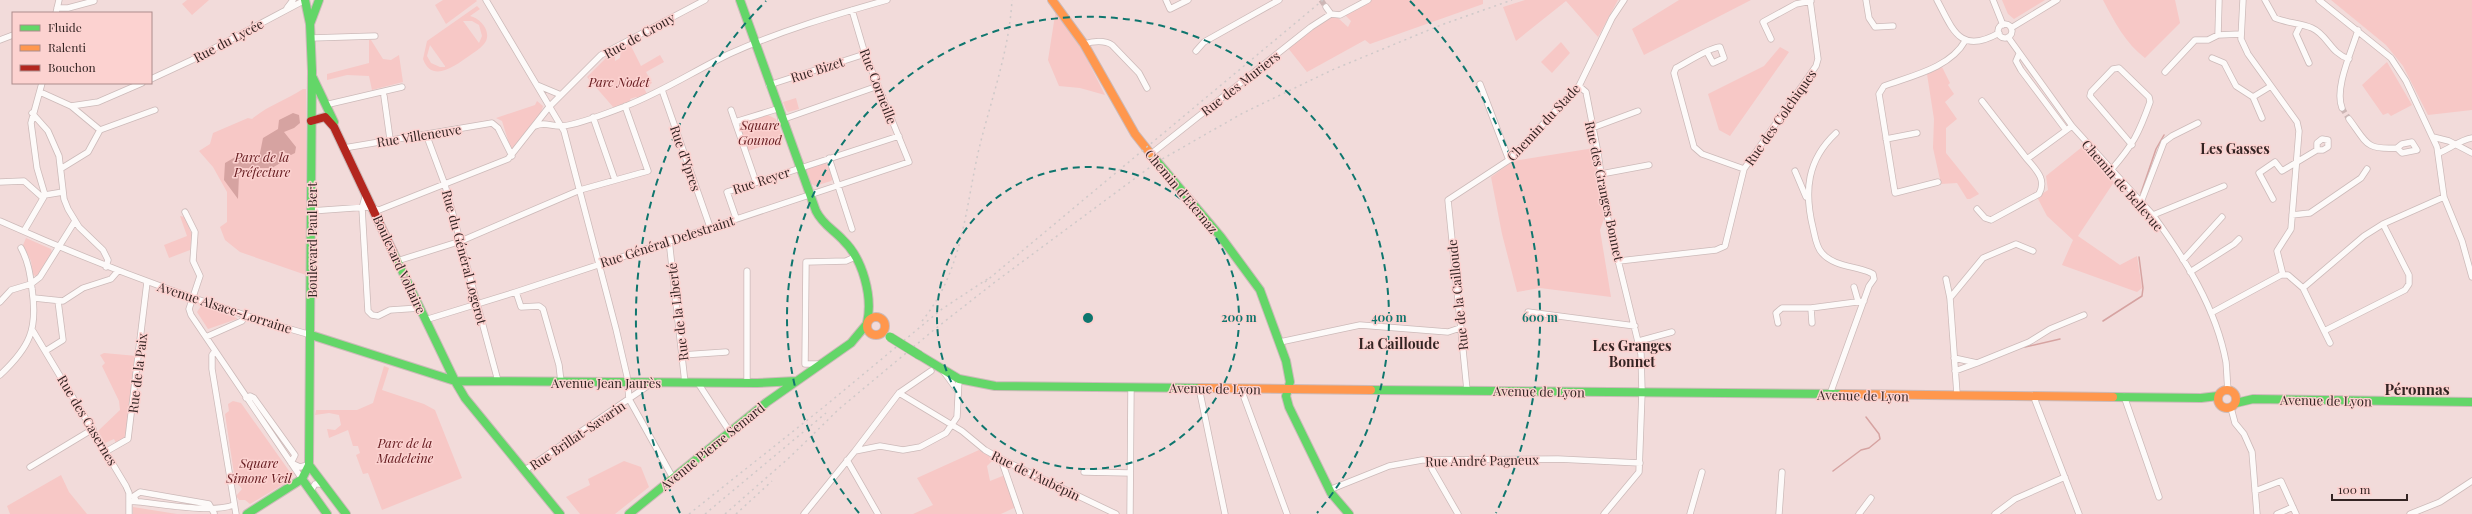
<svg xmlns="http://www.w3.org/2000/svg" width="2472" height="514" viewBox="0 0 2472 514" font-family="'Playfair Display',serif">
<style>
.green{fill:#f7c8c6;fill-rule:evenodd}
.water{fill:#d6a3a1}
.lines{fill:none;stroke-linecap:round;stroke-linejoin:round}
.stream{stroke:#d6a3a1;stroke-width:1.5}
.street-tunnel{stroke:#ccb6b5;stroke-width:5.5;stroke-dasharray:5.5 3;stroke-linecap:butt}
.street-casing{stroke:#ccbab9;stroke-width:7}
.fast-casing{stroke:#ccbab9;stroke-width:10}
.slow-casing{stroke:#ccbab9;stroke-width:10}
.jam-casing{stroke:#ccbab9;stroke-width:10}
.street{stroke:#fdfaf9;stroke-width:5.5}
.fast{stroke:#63d668;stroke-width:8}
.slow{stroke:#ff974d;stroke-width:8}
.jam{stroke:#b3261e;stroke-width:8}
.rail{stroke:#cfc9c9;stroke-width:1.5;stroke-dasharray:2 4;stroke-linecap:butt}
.fast-bridge-casing{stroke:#ccbab9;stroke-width:10;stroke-linecap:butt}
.fast-bridge{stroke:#63d668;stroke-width:9}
.ring{fill:none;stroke:#0f766e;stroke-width:2;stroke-dasharray:7 5}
.labels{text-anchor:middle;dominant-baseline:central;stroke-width:3;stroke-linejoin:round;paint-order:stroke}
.street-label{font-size:13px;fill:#342423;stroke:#fcd2d0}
.park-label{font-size:13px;font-style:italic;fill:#64191d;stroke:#fcd2d0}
.neighbourhood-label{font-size:14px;font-weight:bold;fill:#342423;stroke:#fcd2d0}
.quarter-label{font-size:15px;font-weight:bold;fill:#342423;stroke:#fcd2d0}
.centre{fill:#0f766e;stroke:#fcd2d0;stroke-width:2}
.ring-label{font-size:12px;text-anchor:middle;font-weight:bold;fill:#0f766e;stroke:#fcd2d0;stroke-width:3;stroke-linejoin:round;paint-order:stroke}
</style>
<rect width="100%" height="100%" fill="#f2dbda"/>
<path class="green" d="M187 0H209L192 15 182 4Z
M443 0H476L477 1 446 24 435 5Z
M1372 0H1483V4L1370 44 1365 40 1307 72 1288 48 1330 17 1338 18 1348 27 1351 21 1345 15Z
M1525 0H1618L1598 37 1566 1 1516 41 1503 7Z
M1679 0H1751L1644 55 1632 29Z
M2002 0H2045L2014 19 2008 14Z
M2103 0H2175L2180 23 2145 58C2126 44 2114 21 2103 0Z
M2331 0H2472V110L2428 115 2403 66 2386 45Z
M477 6 480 9 470 16C481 18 493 33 484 44 480 49 474 52 469 56 456 65 432 84 423 59L427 41ZM463 21H472L479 25 482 36 479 43ZM430 45 445 66V67H440L431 63 427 56Z
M1056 9 1084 53 1105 95 1080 88 1059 86 1048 60Z
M369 40H371L383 59 391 60 399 55 403 82 372 90 369 76 347 75 327 80V74L369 63Z
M629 42 641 66 660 55 664 62 646 72 652 83 644 88 647 94 638 99 636 97 630 99 631 102 614 108 587 77 615 49V61L620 58 621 49Z
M1561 42 1570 53 1552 73 1541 62Z
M1780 47 1789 52 1730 136 1719 130 1708 94 1764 66Z
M2387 62 2412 105 2391 116 2388 113 2383 115 2362 85Z
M1942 67 1950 83 1948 85 1954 94 1945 102 1957 119 1946 128V153L1979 194 1970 199H1967L1957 183 1941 184 1933 148 1934 119 1927 74Z
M303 89H306V275L240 252 225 240 220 227 227 222V192L213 167 199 151 210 144 213 133 248 118 252 119C267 106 286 100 303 89Z
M796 98 799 109 788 112 786 110 783 102Z
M537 101 543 106 541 113 514 149 511 150 502 121 496 118 535 105Z
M768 115 776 119 783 139 748 151 741 130 744 122Z
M2082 147 2114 182 2078 236 2120 265 2137 256 2142 288 2137 292 2062 265 2073 240 2047 216 2037 197 2048 190 2046 176Z
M1594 148 1605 216 1600 230 1611 297 1540 288 1517 292 1502 234 1491 177 1513 161Z
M825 161 833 178 831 181 815 186 810 183 804 168Z
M180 216 185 217 192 235 190 250 169 258 164 245 187 236Z
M26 238 51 249 52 253 38 277 33 275 31 261 23 245Z
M201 306 237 318V319L208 329 197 312Z
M104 353 137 356 128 433 125 440 116 443 114 439 105 443 98 431 120 410 119 401 102 366 105 363 100 355Z
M384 366 389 368 382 390 424 404 435 410 462 478 382 510 368 473 363 474 356 455 360 453 358 446H353L348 430 329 438 327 429 335 430 341 425 339 415 329 413 315 415 316 410H357L373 403Z
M233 401 241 403 292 475 289 481 250 504 245 500H239L236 496 242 489 235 480 225 414 229 411 228 404Z
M979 450 994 459 987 466 990 481 1005 475 1016 507 1001 514H913L933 505 917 478Z
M624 461 641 467 649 487 615 514H580L566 497 590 485 588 479Z
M61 475 69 492 87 514H10L7 506Z
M133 507 177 514H133Z"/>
<path class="water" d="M293 113 299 115 300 123 294 128 284 132 296 147 295 153 291 155 284 152 282 162 272 168H242L239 174 238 199 224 180 225 163 237 156 259 158 263 138 278 129 279 120Z"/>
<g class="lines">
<path class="stream" d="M2141 193 2156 149 2164 135
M2103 321 2142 296 2143 288 2139 257
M2025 347 2060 339
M1833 471 1861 450 1869 448 1880 439 1879 434 1866 417"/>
<path class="street-tunnel" d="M1321 0 1326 7
M2342 108 2349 119"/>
<defs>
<path id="street" d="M486 0 564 131 616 329 627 376 629 399 673 478
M1166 0 1170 9 1188 0
M1866 0 1869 18 1875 27 1893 26
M1937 0C1953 30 1960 55 1999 33
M1993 0 2003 25
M2243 0 2241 39 2248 54 2297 122 2299 131 2291 229 2277 251 2283 275
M2265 0 2275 18C2287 23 2300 23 2312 28 2328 35 2330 53 2349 59
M2319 0 2391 58 2406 81 2437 147 2444 197 2462 241 2472 277
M1326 7 1331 14 1340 15 1368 0
M57 8H68L94 1
M287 8 293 0
M56 13 59 0
M1998 31a7 7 0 1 1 14 0a7 7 0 1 1-14 0Z
M2300 26 2296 34 2309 63
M2011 28 2057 0
M2218 35 2219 0
M2008 37 2072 126 2153 215C2185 259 2216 308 2226 362 2227 372 2227 381 2228 390
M311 38 375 36
M1771 39 1763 22 1796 4 1811 1
M0 40 13 35
M1084 44C1093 41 1105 40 1112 45L1139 73 1147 88
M1196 51 1204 42 1279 0
M1707 52 1713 63 1724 58 1720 47C1710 47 1686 63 1676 68L1674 73 1694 147 1702 154 1744 169
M2019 54 2016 61 2021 70 2066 130
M2212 58 2224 63 2236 86 2253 97
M2165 72 2195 40H2208L2218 35 2241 34
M151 79 192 60 305 0
M42 83 31 123 37 168 45 195
M1480 84 1509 160
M537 85 561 95
M769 85 865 54
M1579 86 1586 92 1598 153 1606 211 1641 354 1642 392 1639 472 1604 514
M662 90 710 227
M40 92 71 106 100 130 88 152 62 168
M384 96 390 139
M1982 101 2027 159 2072 126
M325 105 402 87
M71 106 98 102 142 83
M2342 108C2334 88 2352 51 2358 30
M731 110 756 182
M32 113 48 131 59 156 64 199 68 209 79 227 103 250 108 260 106 267
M593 117 615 180
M2262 118 2253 97 2271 86
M2349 119C2367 143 2365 150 2397 148L2402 153 2417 150 2412 142 2402 144 2397 148
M781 120 878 86
M735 122 777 109
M535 126C545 121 552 127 562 126 578 125 610 112 626 106 662 92 694 71 729 54 780 31 834 15 887 0
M1592 128 1638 111
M100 130 155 110
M426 134 445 185 498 381
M2433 137 2449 141 2472 153
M1886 139 1917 133
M344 148 492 123 498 128 512 156
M2439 153C2451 148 2460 140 2472 138
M1151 154 1311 27 1331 14
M829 158 852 229
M2111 170C2133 145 2139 133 2150 102L2149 97 2119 68 2113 69 2091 92 2090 96 2132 145
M1795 171 1806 197
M1601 174 1649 165
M0 182 24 181 43 198
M1938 182 1895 193 1879 94 1884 86C1911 76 1950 68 1965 41
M366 194 362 208 368 311 372 315 378 316 390 310 420 308
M2273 199 2259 173 2275 162 2282 171 2317 150H2323L2328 147V140L2322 139 2317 143V150
M2141 202 2164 142 2172 136 2198 123
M1977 209 1985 218 1991 220 2039 194C2047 179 2036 170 2027 159
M311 211 367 207 379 210 508 159 549 107 601 55 705 0
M185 212 195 232 193 261 200 276 189 309 191 315 302 479
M2153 215 2224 186
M2292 215 2310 213 2361 178 2367 169
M736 218 727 192 899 136
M0 221C101 266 204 305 311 335
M24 231 45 195 63 192
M669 240 685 383
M2183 260 2222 217
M397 261 461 241 580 190 648 171 625 106
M1619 261 1716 250 1725 246 1744 169 1816 66 1818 59 1810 0
M747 271V383
M2190 272 2234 244 2239 239
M1946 279 1950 298 1957 394
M1854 287 1858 301
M2303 288 2330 343
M516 292 521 307 539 306 543 309 559 365 561 382
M34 298 63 301 83 288 111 279 118 271
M1950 298 1983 258 2016 244 2033 251
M0 302 11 290 31 284 40 277 75 221
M1811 308 1812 323
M1528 312 1635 326
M2211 313 2281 275H2288L2303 288 2364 236 2383 224 2444 197
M425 320 516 292 909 162 865 54 852 10
M1778 323 1776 313 1782 308H1811L1864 301
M33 331 126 486 129 493V514
M2324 331 2405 290 2409 284V275L2383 224
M206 337 242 321 245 315
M1639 341 1672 332
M1280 342 1360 325 1448 332 1460 328
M47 350 63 340 58 301
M215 351 212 355V369L236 514
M682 355 726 352
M1954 358 1977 363 2029 342 2050 329 2084 315
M821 364H805L806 262 846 261 855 257
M1955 371 1977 363
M944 372 958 391
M0 375C30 347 38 329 32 289 30 273 28 261 21 248
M698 383 730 432
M1199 388 1225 514
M1241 389 1287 514
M1467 390 1448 200 1509 160 1579 86 1612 18 1624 0
M899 393 962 431 985 450 1001 459 1116 514
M1830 394 1869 286 1874 279 1873 274 1869 272C1854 266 1833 266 1822 253 1816 247 1815 236 1813 228 1804 191 1807 160 1836 133
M2033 395 2079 514
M2124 396 2159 497
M246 398 250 396 254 398 295 455 291 463 300 467 308 465
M2231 408 2235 423 2244 434 2252 452 2257 514
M107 451 128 439 147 282
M855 451 899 393 931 371
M1001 459 1020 514
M847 460 878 514
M1431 461 1432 469 1458 514
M30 467 93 429
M525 470 646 387 648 382
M1084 472 1130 473
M1329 490 1389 466 1422 460 1558 459 1640 463
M311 491 315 484H323
M2255 491 2281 481 2296 514
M129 501C160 503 208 514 234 505
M136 501 134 496 140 492 209 504 214 513
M804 514 855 451 880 446 903 450 920 447 946 433 957 417 959 379
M1130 514 1131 387
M1690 514 1702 472
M1779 514 1782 472
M1859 514 1871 498
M1995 514 2015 499 2065 477
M2277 514 2293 507
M2410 514 2440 502 2472 481"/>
<path id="fast" d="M740 0 816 211C823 225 833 229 843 240 863 259 873 297 867 323
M310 24 319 0
M313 78 334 122
M1150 153 1221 237 1260 290 1286 361 1290 382 1286 396 1289 407 1331 493 1349 514
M393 252 455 381
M311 335 455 381 757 383 796 381
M919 355 959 379 995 386 1200 388
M455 381 465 398 560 514
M1371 390 1842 394
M2113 397 2201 398 2218 396
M2236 403 2253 399 2472 402
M309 465 346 514
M302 479 327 514
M247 514 302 479 309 465 312 71 310 24 305 0
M629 514 767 402 851 343 866 325"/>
<path id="slow" d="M1052 0 1084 44 1135 134 1150 153
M867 326a9 9 0 1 1 18 0a9 9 0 1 1-18 0Z
M1200 388 1371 390
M2218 399a9 9 0 1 1 18 0a9 9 0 1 1-18 0Z
M1842 394 2113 397"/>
<path id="jam" d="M311 121 325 117 334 127 393 252"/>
</defs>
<use href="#street" class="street-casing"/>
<use href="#fast" class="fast-casing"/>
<use href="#slow" class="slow-casing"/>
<use href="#jam" class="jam-casing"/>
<use href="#street" class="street"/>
<use href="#fast" class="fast"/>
<use href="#slow" class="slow"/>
<use href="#jam" class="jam"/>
<path class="rail" d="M985 282 1323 0
M922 321C962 272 965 212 978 153 990 102 1009 53 1012 0
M689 514 825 406 942 309 989 278
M705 514 826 413
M725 514 790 457 839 409 935 329 995 282 1157 162 1243 113 1332 70 1441 25 1512 0
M736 514 772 481"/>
<defs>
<path id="fast-bridge" d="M890 337 919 355"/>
</defs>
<use href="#fast-bridge" class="fast-bridge-casing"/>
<use href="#fast-bridge" class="fast-bridge"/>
</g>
<g class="ring">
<circle cx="1088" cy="318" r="151"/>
<path d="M859 513A301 301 0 1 1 1317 513"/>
<path d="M680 513A452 452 0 0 1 766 1M1410 1A452 452 0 0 1 1496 513"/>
</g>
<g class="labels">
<g class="street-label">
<text transform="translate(639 35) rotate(-29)">Rue de Crouy</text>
<text transform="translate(228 40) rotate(-28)">Rue du Lycée</text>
<text transform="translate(817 69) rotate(-18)">Rue Bizet</text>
<text transform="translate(1240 83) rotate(-38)">Rue des Muriers</text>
<text transform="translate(879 86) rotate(69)">Rue Corneille</text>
<text transform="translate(1780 117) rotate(-55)">Rue des Colchiques</text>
<text transform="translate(1543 122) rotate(-47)">Chemin du Stade</text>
<text transform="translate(419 135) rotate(-9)">Rue Villeneuve</text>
<text transform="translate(686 158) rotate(71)">Rue d'Ypres</text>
<text transform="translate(761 180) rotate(-18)">Rue Reyer</text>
<text transform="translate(2123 185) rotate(49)">Chemin de Bellevue</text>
<text transform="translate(1182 191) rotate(50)">Chemin d'Eternaz</text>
<text transform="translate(1605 191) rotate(78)">Rue des Granges Bonnet</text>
<text transform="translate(311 240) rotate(-90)">Boulevard Paul Bert</text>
<text transform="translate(667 241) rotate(-18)">Rue Général Delestraint</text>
<text transform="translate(465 257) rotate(75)">Rue du Général Logerot</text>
<text transform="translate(400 264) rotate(65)">Boulevard Voltaire</text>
<text transform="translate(1457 295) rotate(-96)">Rue de la Cailloude</text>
<text transform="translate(225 307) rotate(18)">Avenue Alsace-Lorraine</text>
<text transform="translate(677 312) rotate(-97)">Rue de la Liberté</text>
<text transform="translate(137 373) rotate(-83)">Rue de la Paix</text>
<text x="606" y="382">Avenue Jean Jaurès</text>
<text transform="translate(1215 388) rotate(1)">Avenue de Lyon</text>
<text transform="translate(1539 391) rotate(1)">Avenue de Lyon</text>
<text transform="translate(1863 395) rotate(1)">Avenue de Lyon</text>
<text transform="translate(2326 400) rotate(1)">Avenue de Lyon</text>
<text transform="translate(88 420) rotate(59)">Rue des Casernes</text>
<text transform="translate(577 435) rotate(-34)">Rue Brillat-Savarin</text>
<text transform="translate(712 446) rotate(-39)">Avenue Pierre Semard</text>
<text transform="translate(1482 460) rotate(-1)">Rue André Pagneux</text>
<text transform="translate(1036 475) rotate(26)">Rue de l'Aubépin</text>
</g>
<g class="park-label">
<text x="619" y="81">Parc Nodet</text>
<text x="760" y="124">Square<tspan x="760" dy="15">Gounod</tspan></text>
<text x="262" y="156">Parc de la<tspan x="262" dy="15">Préfecture</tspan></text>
<text x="405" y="442">Parc de la<tspan x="405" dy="15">Madeleine</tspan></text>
<text x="259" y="462">Square<tspan x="259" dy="15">Simone Veil</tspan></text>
</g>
<g class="neighbourhood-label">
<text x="2235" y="148">Les Gasses</text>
<text x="1399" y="343">La Cailloude</text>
<text x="1632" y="345">Les Granges<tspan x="1632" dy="16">Bonnet</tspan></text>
</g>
<g class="quarter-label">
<text x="2417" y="389">Péronnas</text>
</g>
</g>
<circle cx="1088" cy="318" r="6" class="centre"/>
<g class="ring-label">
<text x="1239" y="322">200 m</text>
<text x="1389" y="322">400 m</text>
<text x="1540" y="322">600 m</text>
</g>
<rect x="12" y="12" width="140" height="72" fill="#fcd2d0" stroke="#ac8c8b"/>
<rect x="20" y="25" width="20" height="6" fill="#63d668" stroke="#ac8c8b"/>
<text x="48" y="32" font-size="12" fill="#342423">Fluide</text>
<rect x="20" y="45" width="20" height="6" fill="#ff974d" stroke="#ac8c8b"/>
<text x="48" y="52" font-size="12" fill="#342423">Ralenti</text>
<rect x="20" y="65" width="20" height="6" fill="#b3261e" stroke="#ac8c8b"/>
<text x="48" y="72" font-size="12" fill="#342423">Bouchon</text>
<path d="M2332 494v6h75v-6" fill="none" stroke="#342423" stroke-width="2"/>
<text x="2338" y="494" font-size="12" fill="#342423" stroke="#fcd2d0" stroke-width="3" paint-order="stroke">100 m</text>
</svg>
